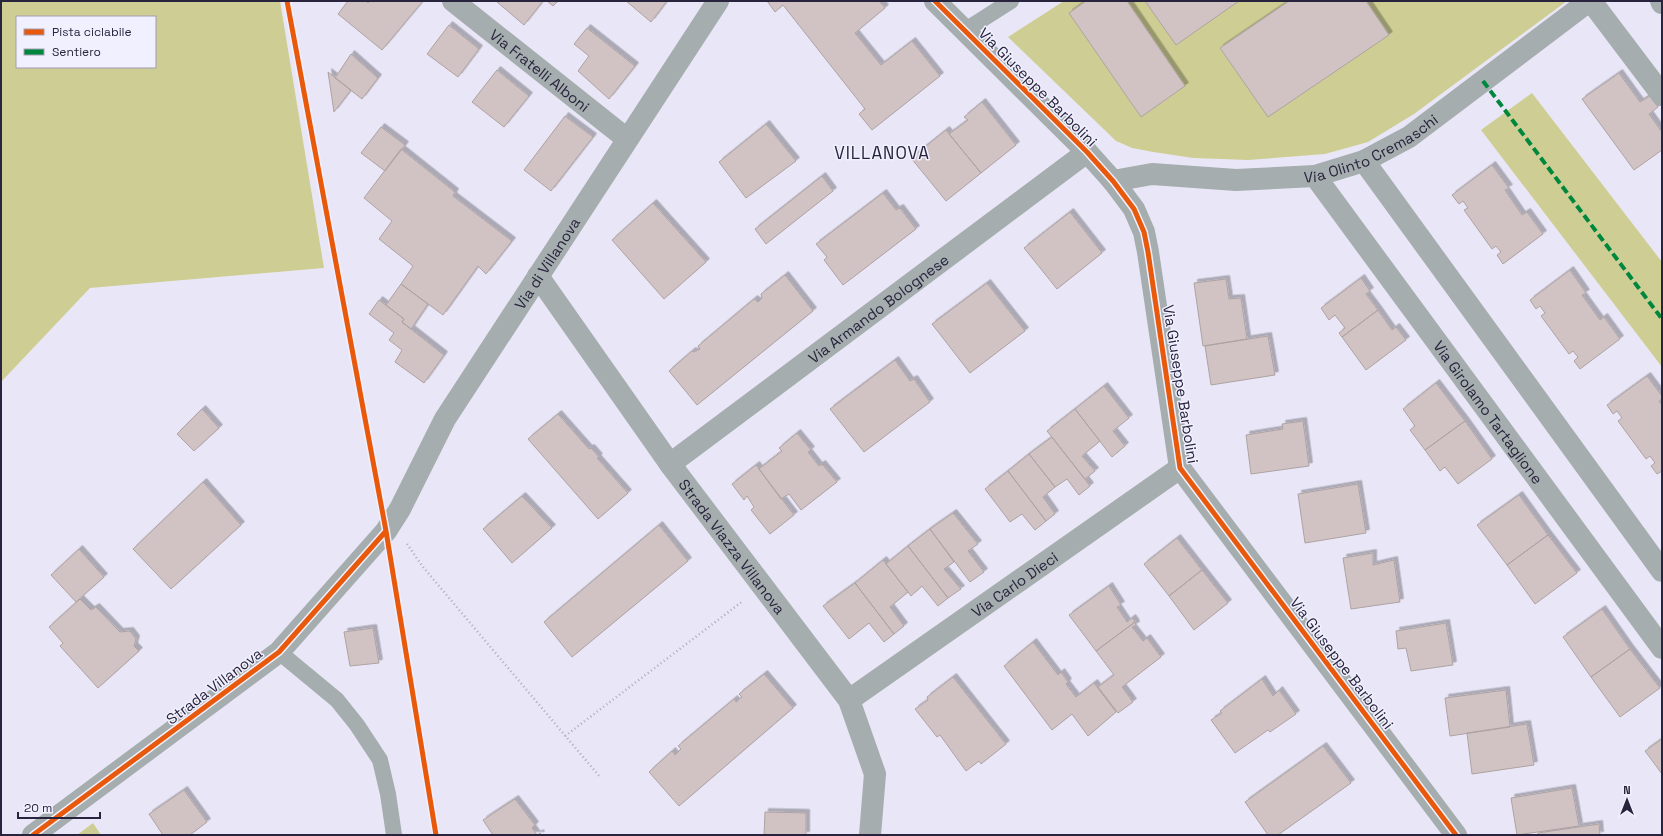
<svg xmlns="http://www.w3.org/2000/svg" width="1663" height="836" viewBox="0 0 1663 836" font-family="'Space Grotesk',sans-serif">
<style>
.green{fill:#cece94;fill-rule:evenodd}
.building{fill:#d1c3c3;stroke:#aea2a2;filter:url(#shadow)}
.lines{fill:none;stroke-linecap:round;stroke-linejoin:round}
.path{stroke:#a9adb2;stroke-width:2.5;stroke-dasharray:1 3;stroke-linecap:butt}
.lane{stroke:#a5adae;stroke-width:16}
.street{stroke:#a5adae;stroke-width:22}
.quiet{stroke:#00873e;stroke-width:4;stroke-dasharray:8 4;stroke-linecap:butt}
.cycleway-casing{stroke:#f1f0fe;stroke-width:8}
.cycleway{stroke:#e8590c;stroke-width:5}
.labels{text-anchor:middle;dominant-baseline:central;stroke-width:3;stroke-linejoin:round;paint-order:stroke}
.street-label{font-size:15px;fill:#28243e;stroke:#f1f0fe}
.quarter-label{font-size:17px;letter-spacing:1px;fill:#28243e;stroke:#f1f0fe}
</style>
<defs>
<filter id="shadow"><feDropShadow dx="3.5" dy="-3.5" stdDeviation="0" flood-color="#0004"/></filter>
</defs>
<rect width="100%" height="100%" fill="#e9e7f7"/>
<path class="green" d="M1 1H280L324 268 90 288 1 382ZM17 17H155V67H17Z
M1064 1H1567L1414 114 1368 142 1325 154 1248 160 1193 158 1153 152 1132 148 1116 141 1008 37Z
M1532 93 1662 262V367L1481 130Z
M93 823 101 835H77Z"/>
<path class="building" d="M348 1H366L368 3 370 1H423L382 50 338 14Z
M498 1H543L524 25 497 2Z
M547 1H558L553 6Z
M626 1H667L651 22Z
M767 1H879L885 8 855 33 881 65 912 41 940 76 872 130 859 114 865 109 783 5 775 12Z
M1086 1H1127L1185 86 1141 117 1069 13Z
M1145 1H1239L1176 45Z
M1289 1H1366L1389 35 1268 117 1220 48Z
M449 25 479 49 458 77 427 54Z
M587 28 635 66 609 99 578 71 589 56 574 44Z
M351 54 378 78 362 99 335 78Z
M497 70 529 96 504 127 472 102Z
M328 72 351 90 334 112Z
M1619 73 1640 102 1650 96 1658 107 1649 114 1662 132V150L1634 170 1582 99Z
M982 102 1016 145 981 173 949 134 968 120 964 117Z
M565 116 593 137 551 191 524 170Z
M766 124 796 161 746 198 719 162Z
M381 127 405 145 385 171 361 153Z
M946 130 981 173 946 201 911 158Z
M401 149 455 192 453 196 512 241 486 274 478 266 443 315 401 284 413 266 379 239 392 221 364 198Z
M1492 165 1509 188 1505 190 1522 215 1527 212 1543 234 1503 264 1497 255 1501 252 1496 246 1492 249 1464 210 1468 208 1463 201 1459 204 1452 195Z
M822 176 833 191 766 244 755 229Z
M883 193 896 210 900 208 916 229 843 285 824 260 827 257 816 244Z
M653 203 706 262 664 299 612 240Z
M1070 212 1102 253 1057 289 1024 248Z
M1570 270 1586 293 1582 295 1600 320 1604 317 1620 339 1580 369 1574 361 1578 357 1573 351 1569 354 1541 316 1545 313 1540 306 1536 309 1530 300Z
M785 275 813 311 697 405 669 371 692 351 694 352 700 349 698 346 754 299 758 302 762 298 761 294Z
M1361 278 1370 291 1366 294 1378 310 1342 337 1339 333 1345 328 1335 315 1329 320 1321 308Z
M1226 279 1229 299 1241 298 1247 339 1203 346 1194 283Z
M987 283 1025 331 970 373 932 324Z
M401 284 428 304 411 329 402 322 404 319 386 305Z
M379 300 404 319 402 322 444 355 424 383 395 362 402 350 389 340 394 333 369 314Z
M1378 310 1392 330 1396 327 1406 340 1366 370 1342 337Z
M1268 336 1275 375 1211 385 1205 346Z
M895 360 910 381 914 379 930 402 864 452 830 409Z
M1647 376 1662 396V399L1659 401 1662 405V471L1657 474 1651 466 1655 463 1650 456 1646 459 1618 421 1622 418 1617 411 1613 414 1607 405Z
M1436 383 1465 421 1425 450 1410 430 1415 426 1403 409Z
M1104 386 1129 418 1113 431 1125 446 1112 457 1075 409Z
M202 409 219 428 194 451 177 434Z
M1075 409 1100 441 1082 456 1095 471 1085 479 1047 431Z
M558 414 589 449 591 448 599 457 597 458 628 493 598 519 528 439Z
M1303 421 1309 466 1251 474 1246 435 1283 429 1282 424Z
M1465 421 1492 459 1458 484 1445 467 1440 471 1425 450Z
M797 433 811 450 808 452 819 466 822 464 837 482 801 510 789 494 781 499 759 469 782 451 779 448Z
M1052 437 1090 486 1079 495 1067 479 1055 487 1029 454Z
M1029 454 1055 487 1043 497 1055 514 1046 521 1008 471Z
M756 465 794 515 770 534 751 510 754 507 747 496 744 500 732 484Z
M1008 471 1046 521 1035 530 1022 514 1010 522 985 489Z
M203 482 241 525 171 589 133 549Z
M1358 484 1366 533 1305 543 1298 494Z
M1519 495 1548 535 1507 565 1477 525Z
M522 496 552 528 512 563 483 529Z
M953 513 978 544 968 551 984 572 970 582 930 529Z
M659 525 688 561 572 657 544 622Z
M930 529 954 562 944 569 961 589 948 598 908 546Z
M1548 535 1577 573 1535 604 1507 565Z
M1177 538 1202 570 1169 596 1144 564Z
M908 546 948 598 938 606 922 586 911 596 886 564Z
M79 549 104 577 76 602 51 575Z
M1373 553V565L1394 560 1400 602 1351 609 1343 558Z
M883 560 908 592 890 607 904 626 894 634 855 583Z
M1202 570 1228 603 1194 630 1169 596Z
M855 583 894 634 884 642 869 623 849 639 823 606Z
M1109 586 1121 605 1117 607 1127 622 1132 618 1135 622 1096 651 1069 615Z
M80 599 91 610 96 607 120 632 130 631 136 639 134 646 139 651 98 688 60 646 63 643 49 627Z
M1602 609 1630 649 1591 677 1563 637Z
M1135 622 1136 625 1132 627 1143 641 1147 638 1161 657 1122 687 1133 702 1118 713 1098 687 1114 675 1096 651Z
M1446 623 1453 665 1411 671 1406 648 1398 649 1396 631Z
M373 628 379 663 350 666 344 632Z
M1033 642 1058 675 1061 672 1068 682 1066 684 1076 697 1094 683 1116 712 1088 736 1072 714 1052 730 1004 666Z
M1630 649 1660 688 1620 717 1591 677Z
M764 674 793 708 679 806 649 772 672 751 675 755 681 749 678 746 734 699 736 702 742 697 739 694Z
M953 677 1006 744 981 764 979 761 966 771 940 735 937 737 915 709 928 700 927 697Z
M1262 679 1273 696 1279 690 1296 714 1270 732 1268 730 1235 753 1211 720 1222 713 1220 711Z
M1506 690 1510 727 1450 736 1445 698Z
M1527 724 1534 765 1472 774 1467 733Z
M1662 739V774L1645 751Z
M1323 746 1351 783 1278 835H1268L1245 802Z
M1572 788 1579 826 1517 835 1511 798Z
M184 790 207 822 190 835H163L149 814Z
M515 799 535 825 532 828 537 835 540 833 541 835H493L483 820Z
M765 812 806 813V835H764Z
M1599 824 1600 835H1538V833Z"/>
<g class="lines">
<path class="path" d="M407 544 423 567 600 777
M565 736 743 601"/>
<path class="lane" d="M964 31 1011 1
M279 652 337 700 357 725 380 760 388 794 394 835"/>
<g class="street">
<path id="s1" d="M453 1 627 139"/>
<path d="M935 1 1087 152 1113 181 1134 209 1144 232 1148 252 1180 468 1456 835"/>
<path d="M1591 1 1662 95"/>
<path d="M1661 1 1662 3"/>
<path d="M1364 161 1662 571"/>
<path id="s2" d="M1315 176 1662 648"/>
<path id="s3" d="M1113 181 1152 174 1236 180 1315 176 1364 161 1409 137 1589 1"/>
<path id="s4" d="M538 276 670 464 849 700 875 774 870 835"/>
<path id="s5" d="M670 464 1087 152"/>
<path id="s6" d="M849 700 1180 468"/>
<path id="s7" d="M33 835 279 652 386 531 400 509 445 419 718 1"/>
</g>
<path class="quiet" d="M1483 81 1662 319"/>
<defs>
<path id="cycleway" d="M287 1 386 531 436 835
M935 1 1087 152 1113 181 1134 209 1144 232 1148 252 1180 468 1456 835
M33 835 279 652 386 531"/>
</defs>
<use href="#cycleway" class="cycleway-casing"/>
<use href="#cycleway" class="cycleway"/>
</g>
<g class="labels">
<g class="street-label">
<text stroke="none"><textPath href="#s1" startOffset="111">Via Fratelli Alboni</textPath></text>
<text transform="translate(1038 87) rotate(45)">Via Giuseppe Barbolini</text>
<text stroke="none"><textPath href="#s3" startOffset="265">Via Olinto Cremaschi</textPath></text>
<text stroke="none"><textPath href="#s7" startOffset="781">Via di Villanova</textPath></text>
<text stroke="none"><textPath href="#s5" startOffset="260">Via Armando Bolognese</textPath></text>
<text transform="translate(1181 384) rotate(81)">Via Giuseppe Barbolini</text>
<text stroke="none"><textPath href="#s2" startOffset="293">Via Girolamo Tartaglione</textPath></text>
<text stroke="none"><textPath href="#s4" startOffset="333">Strada Viazza Villanova</textPath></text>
<text stroke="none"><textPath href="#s6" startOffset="202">Via Carlo Dieci</textPath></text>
<text transform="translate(1342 663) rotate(53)">Via Giuseppe Barbolini</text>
<text transform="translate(214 686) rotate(-37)">Strada Villanova</text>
</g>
<g class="quarter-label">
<text x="882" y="153">VILLANOVA</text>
</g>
</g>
<rect width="1663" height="836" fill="none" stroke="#28243e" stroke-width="4"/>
<rect x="16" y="16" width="140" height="52" fill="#f1f0fe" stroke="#a19eb1"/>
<rect x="24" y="29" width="20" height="6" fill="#e8590c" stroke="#a19eb1"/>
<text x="52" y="36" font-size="12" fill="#28243e">Pista ciclabile</text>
<rect x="24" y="49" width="20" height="6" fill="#00873e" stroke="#a19eb1"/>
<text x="52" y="56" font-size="12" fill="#28243e">Sentiero</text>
<g transform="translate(1627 800)" stroke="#f1f0fe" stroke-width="3" paint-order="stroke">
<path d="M0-3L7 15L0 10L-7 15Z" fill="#28243e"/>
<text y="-6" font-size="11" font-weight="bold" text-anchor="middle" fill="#28243e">N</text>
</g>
<path d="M18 812v6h82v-6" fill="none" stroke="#28243e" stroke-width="2"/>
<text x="24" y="812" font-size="12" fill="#28243e" stroke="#f1f0fe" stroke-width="3" paint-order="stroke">20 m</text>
</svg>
